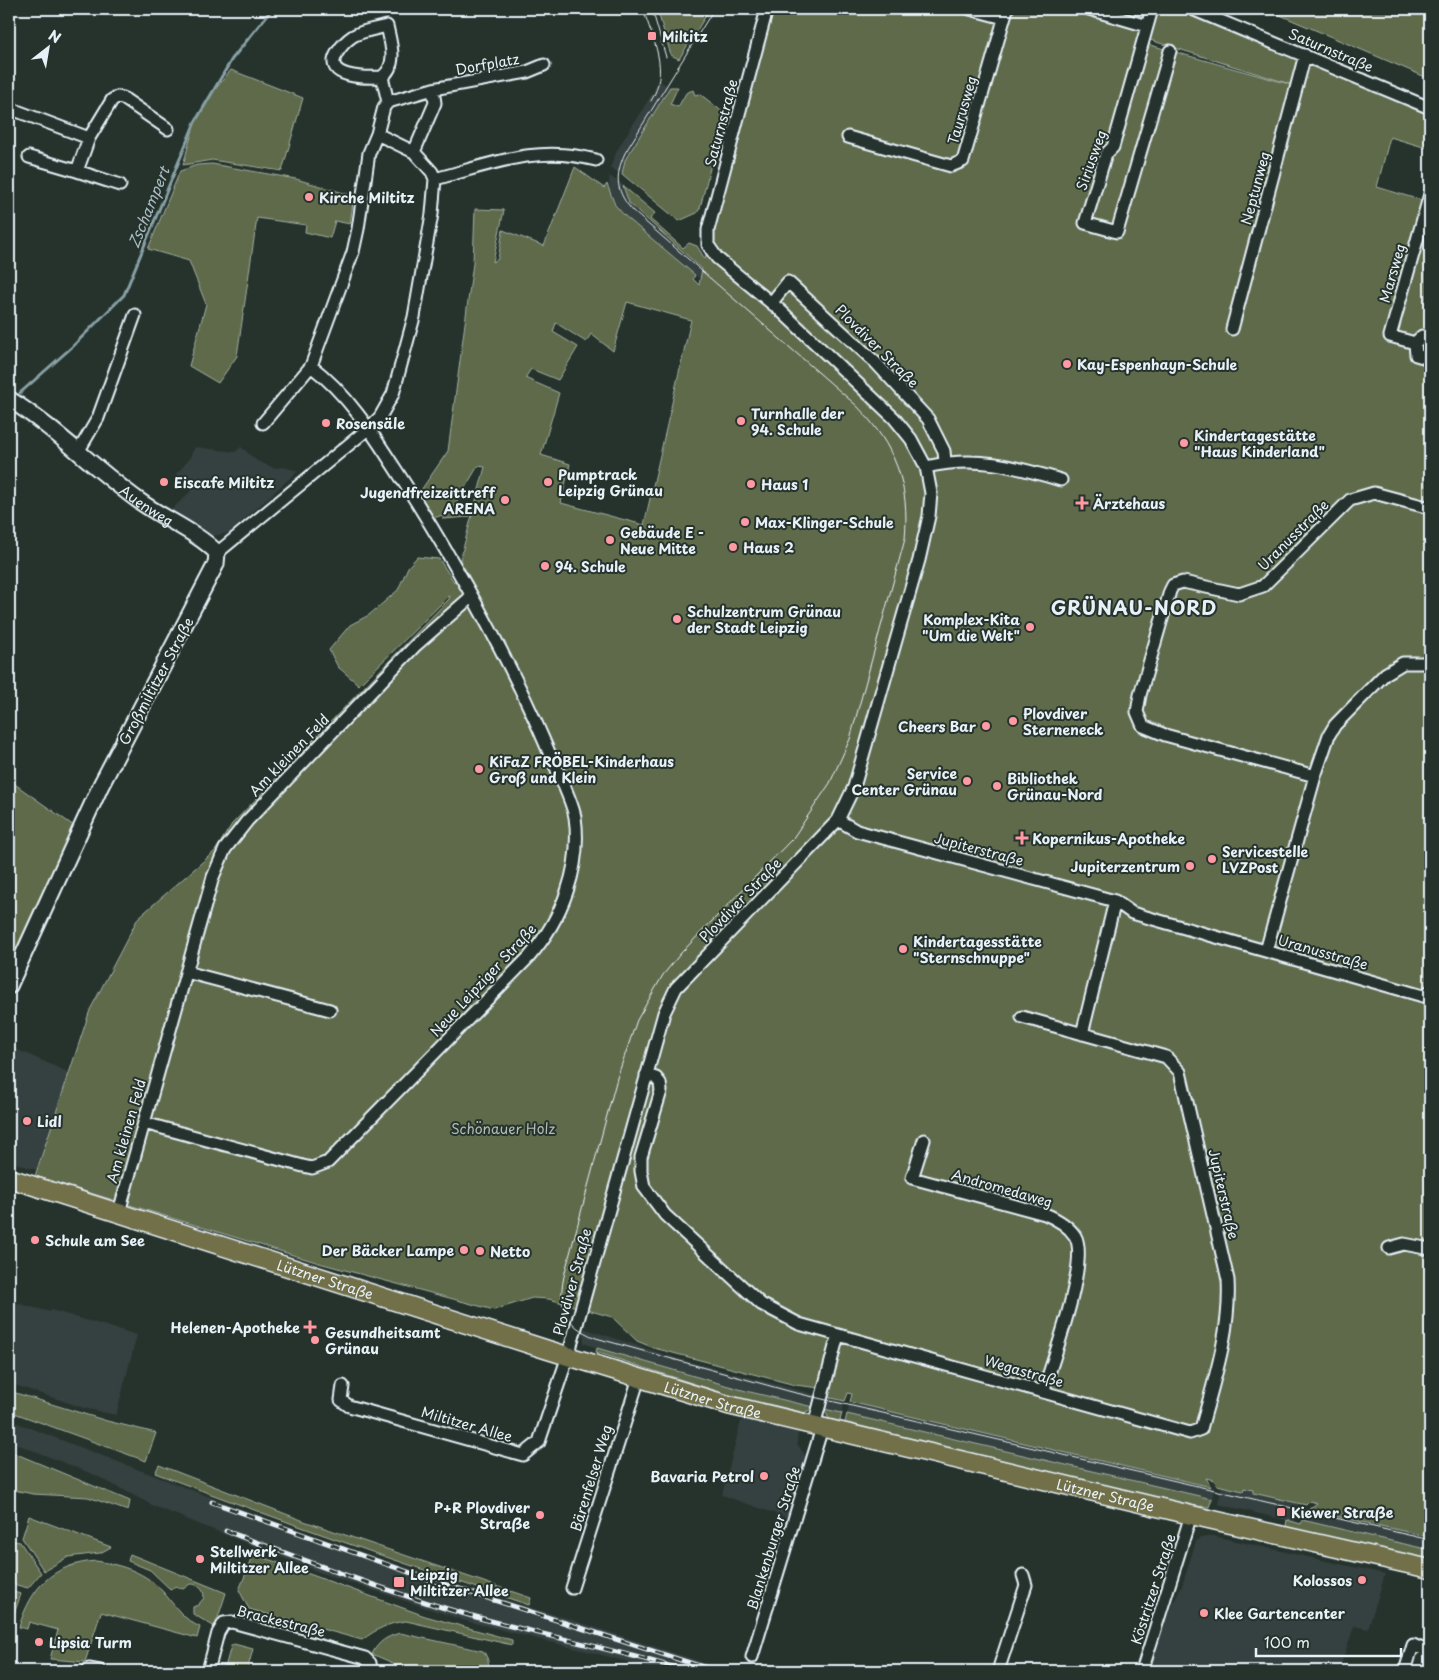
<svg xmlns="http://www.w3.org/2000/svg" width="1439" height="1680" viewBox="0 0 1439 1680" font-family="'Playpen Sans',sans-serif">
<style>
.built{fill:#364040}
.green{fill:#5e6b4c;stroke:#a3aea2;fill-rule:evenodd}
.lines{fill:none;stroke-linecap:round;stroke-linejoin:round}
.stream{stroke:#89a1a6;stroke-width:3}
.street-casing{stroke:#e8f1f8;stroke-width:15}
.secondary-casing{stroke:#e8f1f8;stroke-width:19}
.primary-casing{stroke:#e8f1f8;stroke-width:21}
.street{stroke:#26332d;stroke-width:11}
.secondary{stroke:#26332d;stroke-width:15}
.primary{stroke:#71704a;stroke-width:18}
.tram{stroke:#e8f1f8;stroke-width:1}
.rail-casing{stroke:#e8f1f8;stroke-width:5}
.rail{stroke:#26332d;stroke-width:3;stroke-dasharray:9;stroke-linecap:butt}
.poi-dot{fill:#ff9aa2;stroke:#26332d;stroke-width:2}
.labels{text-anchor:middle;dominant-baseline:central;stroke-width:4;stroke-linejoin:round;paint-order:stroke}
.poi-label{font-size:14px;font-weight:bold;fill:#e8f1f8;stroke:#26332d;text-anchor:start}
.street-label{font-size:14px;fill:#e8f1f8;stroke:#26332d}
.park-label{font-size:14px;fill:#b1bbb3;stroke:#26332d}
.water-label{font-size:15px;font-style:italic;fill:#a8bbc2;stroke:#26332d}
.district-label{font-size:19px;font-weight:bold;letter-spacing:1px;fill:#e8f1f8;stroke:#26332d}
</style>
<rect width="100%" height="100%" fill="#26332d"/>
<filter id="ink" filterUnits="userSpaceOnUse"><feTurbulence type="fractalNoise" baseFrequency=".02" numOctaves="2"/><feDisplacementMap in="SourceGraphic" scale="10" xChannelSelector="R" yChannelSelector="G"/><feConvolveMatrix kernelMatrix="1 2 1 2 8 2 1 2 1" color-interpolation-filters="sRGB"/></filter>
<g filter="url(#ink)">
<path class="built" d="M657 80 670 87 626 160 622 174 610 168 617 150 654 91Z
M609 176 622 184 629 203 637 212 708 274 700 279 625 216 615 205 610 193Z
M195 447 235 452 241 447 257 461 274 468 284 467 298 471 229 533 213 536 170 511 191 491 176 474 188 461Z
M9 1046 70 1073 37 1170 9 1161Z
M9 1301 50 1312 51 1310 137 1335 116 1415 84 1408 9 1383Z
M583 1328 679 1359 817 1395 813 1407 746 1391 597 1348 584 1343Z
M827 1397 845 1401 842 1413 824 1409Z
M850 1402 1211 1487 1214 1488 1212 1499 847 1414Z
M742 1417 798 1430 797 1444 807 1458 788 1518 722 1495Z
M9 1420 309 1535 487 1595 569 1619 729 1671H658L614 1658 466 1621 318 1572 154 1506 95 1475 9 1441Z
M1222 1486 1243 1491 1244 1488 1253 1490V1493L1298 1504 1294 1522 1218 1504Z
M1305 1509 1430 1537V1550L1302 1520Z
M1213 1536 1385 1574 1368 1629 1354 1626 1339 1671H1161L1151 1668 1166 1617 1182 1586 1196 1541 1200 1538Z"/>
<path class="green" d="M657 9H710L679 59 671 55Z
M767 9H970L1004 18 1007 9H1089L1147 26 1143 43 1303 88 1150 40 1153 24 1100 9H1180L1430 113V149L1390 137 1377 187 1430 203V993L1423 997 1424 1021 1430 1023V1517L1425 1528 1430 1530V1537L1308 1510 1317 1503 1310 1501 1306 1505 1253 1493V1490L1244 1488 1243 1491 1217 1485 1214 1480 1206 1478 1211 1487 850 1402 852 1394 848 1393 845 1401 827 1397 829 1389 795 1385 654 1348 637 1341 612 1317 549 1299 532 1298 494 1310 319 1263 35 1176 90 1010 138 918 215 851 232 824 449 599 450 595 359 685 338 667 329 650 350 625 369 615 398 590 408 567 417 557 439 559 454 582 485 467 478 466 454 506 472 511 469 517 443 519V515L433 518 419 493 448 451 473 263 475 209 504 210 493 262 498 259 503 230 544 246 575 167 604 188 607 184 615 205 625 216 695 275 693 279 699 285 702 269 629 203 623 186 655 213 650 219 683 248 689 243 697 246 705 259ZM627 302 691 320 644 525 561 503 570 464 541 455 559 393 525 378 531 369 558 380 578 347 553 332 556 323 586 342 591 334 613 351Z
M1266 9H1430V79Z
M231 70 303 98 282 171 212 160 183 165 195 122 209 97Z
M670 87H678L670 104 678 107 686 93 693 90 695 95 700 94 724 113 700 208 697 213 679 221 622 174 625 160Z
M212 164 296 179 354 196 350 224 335 221 330 238 305 232 306 225 257 218 237 356 218 383 189 366 206 304 189 261 148 249 180 171 197 165Z
M9 780 74 826 9 971Z
M597 1348 746 1391 813 1407C803 1418 789 1412 775 1410L596 1352Z
M9 1391 107 1421 156 1433 146 1461 9 1411Z
M824 1409 842 1413 839 1424 829 1419Z
M847 1414 1212 1499 1209 1507 1176 1504 844 1426Z
M9 1451 130 1501 128 1511 88 1497 33 1494 9 1489Z
M159 1465 304 1521 531 1598 529 1605C403 1564 279 1520 155 1473Z
M29 1516 111 1547 100 1553 68 1557 44 1571 22 1538Z
M1287 1520 1301 1524 1302 1520 1430 1550V1560L1298 1531 1286 1526Z
M14 1541 20 1542 41 1573 28 1588 9 1583V1560Z
M130 1554 226 1593 215 1627 193 1614V1607L198 1605 204 1598C204 1589 200 1584 190 1584L183 1589 175 1586 171 1590 150 1570 128 1561Z
M254 1554 425 1616 512 1640V1645L406 1621C388 1623 377 1629 362 1640L249 1609 239 1590Z
M96 1561C122 1565 146 1572 164 1593 175 1606 184 1620 200 1627L197 1638 101 1612 85 1662 50 1659 58 1630 29 1622 27 1629 19 1627C31 1587 53 1564 96 1561Z
M9 1591 21 1594 14 1614 9 1613Z
M400 1633 483 1651C487 1656 491 1665 487 1671H400L393 1663 372 1654C379 1641 386 1637 400 1633Z
M234 1644 253 1649 247 1671H224L231 1646Z
M65 1667 83 1668 82 1671H54L57 1668Z"/>
<g class="lines">
<path class="stream" d="M20 393 72 347 124 295 195 122 232 59 272 9"/>
<defs>
<path id="street" d="M970 9 1004 18
M1089 9 1147 26
M1152 9 1113 147 1106 154 1085 223 1117 232 1170 51
M1192 9 1430 108
M382 77C366 78 322 78 337 53 341 46 347 40 353 36 364 30 376 29 387 26 391 44 398 65 382 77L388 102
M433 89 527 72 544 65
M9 108 89 138
M848 137 951 166 963 161 1007 9
M29 157 77 171
M435 179C492 164 537 144 596 160
M120 185 77 171 89 138 112 100 117 97 123 98 168 129
M772 302 788 282 876 363 928 419 944 451 945 462
M1232 329 1305 55
M1415 343 1390 336 1430 194
M1415 343 1416 355 1430 359
M1415 343 1422 336 1430 339
M263 423 311 366
M78 452 98 418 135 315
M926 467C976 455 1013 466 1061 480
M217 553 369 428 380 417 393 394 414 317 432 214 435 179 432 172 414 152 377 134
M1315 776 1165 735 1143 726 1137 712 1140 695 1170 591 1173 585 1183 582 1239 594 1263 586 1350 500 1374 493 1430 508
M838 820 857 831 1115 901 1132 913 1423 996 1430 991
M1266 951 1315 776 1329 735 1335 725 1385 674 1403 663H1430
M186 972 330 1010
M1082 1034 1115 901
M646 1075 656 1078 660 1083 661 1091 641 1157V1171L644 1187 665 1215 761 1304 799 1324 1190 1433 1201 1429C1214 1380 1231 1331 1228 1280L1180 1072 1166 1057 1022 1017
M144 1123 303 1166 312 1168 328 1162 529 957C562 919 582 867 575 817 572 800 556 768 548 750 509 658 460 571 407 487 379 444 352 397 311 366L353 252 358 229 369 153 377 134 384 107 388 102 433 89 435 103 414 152
M924 1140 912 1178 1045 1214C1057 1219 1068 1225 1075 1236 1090 1260 1052 1363 1043 1392
M119 1212 213 877 225 849 247 821 416 645 472 596
M1389 1248 1404 1244 1430 1249
M343 1386 341 1400 349 1406 523 1455 539 1442 568 1356 664 1013 676 988 838 820 854 787 919 560 929 516 931 493 926 467 911 439 894 418 781 311 717 258 708 245V230L767 9
M814 1426 838 1335
M572 1588 639 1378
M752 1657 822 1428
M88 1671 89 1669 100 1671
M208 1671 218 1633 224 1623 232 1622 365 1658 370 1663 371 1671
M998 1671 1026 1585 1023 1575
M1142 1671 1191 1515
M1405 1671 1413 1645 1425 1650 1418 1671"/>
<g id="secondary">
<path id="s1" d="M9 399C55 428 94 468 138 500 162 518 199 533 217 553L216 564 101 785 9 986"/>
</g>
<g id="primary">
<path id="s2" d="M9 1178 548 1350 728 1405 1191 1515 1430 1569"/>
</g>
</defs>
<use href="#street" class="street-casing"/>
<use href="#secondary" class="secondary-casing"/>
<use href="#primary" class="primary-casing"/>
<use href="#street" class="street"/>
<use href="#secondary" class="secondary"/>
<use href="#primary" class="primary"/>
<path class="tram" d="M643 9C653 40 670 70 651 101
M652 9 666 57
M714 9 625 153C614 177 616 193 634 212L857 406C895 446 910 484 905 539L850 739 830 783 793 838 681 953 663 975 637 1020 617 1078 565 1272C557 1304 563 1325 596 1338L792 1392 1430 1540"/>
<defs>
<path id="rail" d="M212 1502 425 1578 715 1671
M226 1531C301 1559 375 1587 451 1610 529 1633 608 1647 686 1671"/>
</defs>
<use href="#rail" class="rail-casing"/>
<use href="#rail" class="rail"/>
</g>
</g>
<g class="poi-dot">
<rect x="647" y="31" width="10" height="10" rx="2.5"/>
<circle cx="309" cy="197" r="5"/>
<circle cx="1067" cy="364" r="5"/>
<circle cx="741" cy="421" r="5"/>
<circle cx="326" cy="423" r="5"/>
<circle cx="1184" cy="443" r="5"/>
<circle cx="164" cy="482" r="5"/>
<circle cx="548" cy="482" r="5"/>
<circle cx="751" cy="484" r="5"/>
<circle cx="505" cy="500" r="5"/>
<path d="M1079.5 495.5h5v5h5v5h-5v5h-5v-5h-5v-5h5z"/>
<circle cx="745" cy="522" r="5"/>
<circle cx="610" cy="540" r="5"/>
<circle cx="733" cy="547" r="5"/>
<circle cx="545" cy="566" r="5"/>
<circle cx="677" cy="619" r="5"/>
<circle cx="1030" cy="627" r="5"/>
<circle cx="1013" cy="721" r="5"/>
<circle cx="986" cy="726" r="5"/>
<circle cx="479" cy="769" r="5"/>
<circle cx="967" cy="781" r="5"/>
<circle cx="997" cy="786" r="5"/>
<path d="M1019.5 830.5h5v5h5v5h-5v5h-5v-5h-5v-5h5z"/>
<circle cx="1212" cy="859" r="5"/>
<circle cx="1190" cy="866" r="5"/>
<circle cx="903" cy="949" r="5"/>
<circle cx="27" cy="1121" r="5"/>
<circle cx="35" cy="1240" r="5"/>
<circle cx="464" cy="1250" r="5"/>
<circle cx="480" cy="1251" r="5"/>
<path d="M307.5 1319.5h5v5h5v5h-5v5h-5v-5h-5v-5h5z"/>
<circle cx="315" cy="1340" r="5"/>
<circle cx="764" cy="1476" r="5"/>
<rect x="1276" y="1507" width="10" height="10" rx="2.5"/>
<circle cx="540" cy="1515" r="5"/>
<circle cx="200" cy="1559" r="5"/>
<circle cx="1362" cy="1580" r="5"/>
<rect x="393" y="1576" width="12" height="12" rx="2.5"/>
<circle cx="1204" cy="1613" r="5"/>
<circle cx="39" cy="1642" r="5"/>
</g>
<g class="labels">
<g class="poi-label">
<text x="662" y="36">Miltitz</text>
<text x="319" y="197">Kirche Miltitz</text>
<text x="1077" y="364">Kay-Espenhayn-Schule</text>
<text x="751" y="413">Turnhalle der<tspan x="751" dy="16">94. Schule</tspan></text>
<text x="336" y="423">Rosensäle</text>
<text x="1194" y="435">Kindertagestätte<tspan x="1194" dy="16">"Haus Kinderland"</tspan></text>
<text x="558" y="474">Pumptrack<tspan x="558" dy="16">Leipzig Grünau</tspan></text>
<text x="174" y="482">Eiscafe Miltitz</text>
<text x="761" y="484">Haus 1</text>
<text x="495" y="492" text-anchor="end">Jugendfreizeittreff<tspan x="495" dy="16">ARENA</tspan></text>
<text x="1093" y="503">Ärztehaus</text>
<text x="755" y="522">Max-Klinger-Schule</text>
<text x="620" y="532">Gebäude E -<tspan x="620" dy="16">Neue Mitte</tspan></text>
<text x="743" y="547">Haus 2</text>
<text x="555" y="566">94. Schule</text>
<text x="687" y="611">Schulzentrum Grünau<tspan x="687" dy="16">der Stadt Leipzig</tspan></text>
<text x="1020" y="619" text-anchor="end">Komplex-Kita<tspan x="1020" dy="16">"Um die Welt"</tspan></text>
<text x="1023" y="713">Plovdiver<tspan x="1023" dy="16">Sterneneck</tspan></text>
<text x="976" y="726" text-anchor="end">Cheers Bar</text>
<text x="489" y="761">KiFaZ FRÖBEL-Kinderhaus<tspan x="489" dy="16">Groß und Klein</tspan></text>
<text x="957" y="773" text-anchor="end">Service<tspan x="957" dy="16">Center Grünau</tspan></text>
<text x="1007" y="778">Bibliothek<tspan x="1007" dy="16">Grünau-Nord</tspan></text>
<text x="1032" y="838">Kopernikus-Apotheke</text>
<text x="1222" y="851">Servicestelle<tspan x="1222" dy="16">LVZPost</tspan></text>
<text x="1180" y="866" text-anchor="end">Jupiterzentrum</text>
<text x="913" y="941">Kindertagesstätte<tspan x="913" dy="16">"Sternschnuppe"</tspan></text>
<text x="37" y="1121">Lidl</text>
<text x="45" y="1240">Schule am See</text>
<text x="454" y="1250" text-anchor="end">Der Bäcker Lampe</text>
<text x="490" y="1251">Netto</text>
<text x="300" y="1327" text-anchor="end">Helenen-Apotheke</text>
<text x="325" y="1332">Gesundheitsamt<tspan x="325" dy="16">Grünau</tspan></text>
<text x="754" y="1476" text-anchor="end">Bavaria Petrol</text>
<text x="530" y="1507" text-anchor="end">P+R Plovdiver<tspan x="530" dy="16">Straße</tspan></text>
<text x="1291" y="1512">Kiewer Straße</text>
<text x="210" y="1551">Stellwerk<tspan x="210" dy="16">Miltitzer Allee</tspan></text>
<text x="410" y="1574">Leipzig<tspan x="410" dy="16">Miltitzer Allee</tspan></text>
<text x="1352" y="1580" text-anchor="end">Kolossos</text>
<text x="1214" y="1613">Klee Gartencenter</text>
<text x="49" y="1642">Lipsia Turm</text>
</g>
<g class="street-label">
<text transform="translate(1331 50) rotate(23)">Saturnstraße</text>
<text transform="translate(487 64) rotate(-10)">Dorfplatz</text>
<text transform="translate(962 110) rotate(-74)">Taurusweg</text>
<text transform="translate(721 123) rotate(-75)">Saturnstraße</text>
<text transform="translate(1091 160) rotate(-70)">Siriusweg</text>
<text transform="translate(1255 188) rotate(-75)">Neptunweg</text>
<text transform="translate(1392 273) rotate(-74)">Marsweg</text>
<text transform="translate(877 346) rotate(45)">Plovdiver Straße</text>
<text stroke="none"><textPath href="#s1" startOffset="174">Auenweg</textPath></text>
<text transform="translate(1293 535) rotate(-45)">Uranusstraße</text>
<text transform="translate(156 681) rotate(-62)">Großmiltitzer Straße</text>
<text transform="translate(289 755) rotate(-46)">Am kleinen Feld</text>
<text transform="translate(979 849) rotate(15)">Jupiterstraße</text>
<text transform="translate(740 900) rotate(-46)">Plovdiver Straße</text>
<text transform="translate(1323 952) rotate(16)">Uranusstraße</text>
<text transform="translate(483 980) rotate(-47)">Neue Leipziger Straße</text>
<text transform="translate(126 1131) rotate(-74)">Am kleinen Feld</text>
<text transform="translate(1002 1188) rotate(16)">Andromedaweg</text>
<text transform="translate(1224 1194) rotate(77)">Jupiterstraße</text>
<text stroke="none"><textPath href="#s2" startOffset="332">Lützner Straße</textPath></text>
<text transform="translate(572 1282) rotate(-75)">Plovdiver Straße</text>
<text transform="translate(1024 1371) rotate(16)">Wegastraße</text>
<text stroke="none"><textPath href="#s2" startOffset="738">Lützner Straße</textPath></text>
<text transform="translate(467 1424) rotate(16)">Miltitzer Allee</text>
<text transform="translate(591 1478) rotate(-73)">Bärenfelser Weg</text>
<text stroke="none"><textPath href="#s2" startOffset="1142">Lützner Straße</textPath></text>
<text transform="translate(773 1538) rotate(-73)">Blankenburger Straße</text>
<text transform="translate(1153 1589) rotate(-72)">Köstritzer Straße</text>
<text transform="translate(281 1621) rotate(14)">Brackestraße</text>
</g>
<g class="park-label">
<text x="503" y="1128">Schönauer Holz</text>
</g>
<g class="water-label">
<text transform="translate(148 207) rotate(-68)">Zschampert</text>
</g>
<g class="district-label">
<text x="1134" y="607">GRÜNAU-NORD</text>
</g>
</g>
<rect width="1439" height="1680" fill="none" stroke="#26332d" stroke-width="30"/>
<rect x="15" y="15" width="1409" height="1650" fill="none" stroke="#e8f1f8" stroke-width="2" filter="url(#ink)"/>
<g transform="translate(48 48) rotate(31)" stroke="#26332d" stroke-width="4" paint-order="stroke">
<path d="M0-4L9 19L0 12L-9 19Z" fill="#e8f1f8"/>
<text y="-8" font-size="14" font-weight="bold" text-anchor="middle" fill="#e8f1f8">N</text>
</g>
<path d="M1256 1648v8h145v-8" fill="none" stroke="#e8f1f8" stroke-width="2.5"/>
<text x="1264" y="1648" font-size="15" fill="#e8f1f8" stroke="#26332d" stroke-width="4" paint-order="stroke">100 m</text>
</svg>
